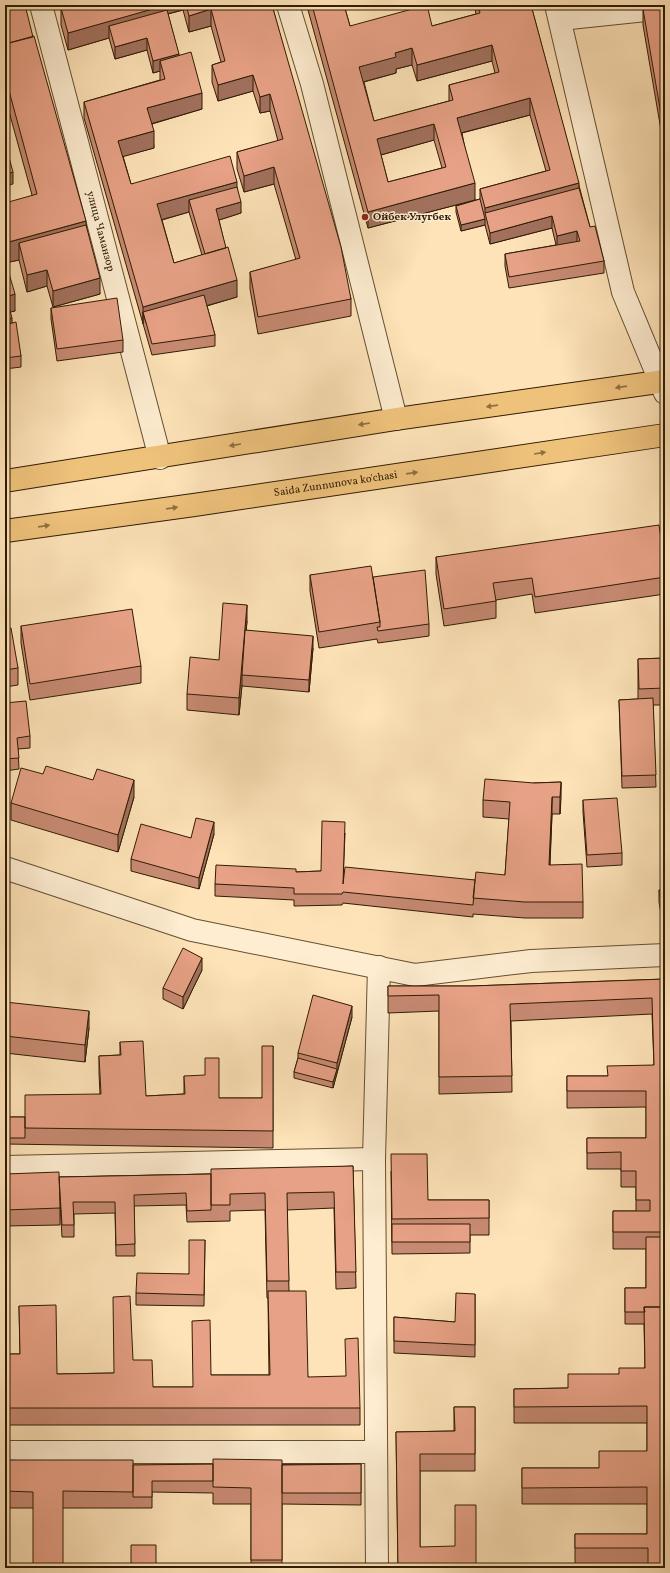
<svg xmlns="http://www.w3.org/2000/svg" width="670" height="1573" viewBox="0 0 670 1573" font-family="Vollkorn,serif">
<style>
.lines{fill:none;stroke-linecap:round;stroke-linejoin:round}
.minor-casing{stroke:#644e30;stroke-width:24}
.major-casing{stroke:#301c03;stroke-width:24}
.minor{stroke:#feedd1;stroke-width:22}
.major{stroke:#efc27c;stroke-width:22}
.wall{fill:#c78a73;stroke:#301c03;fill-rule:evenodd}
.shaded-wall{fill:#a2715e;stroke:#301c03}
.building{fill:#e7a186;stroke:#301c03;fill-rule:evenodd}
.oneway{fill:#906f40}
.poi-dot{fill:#8f2418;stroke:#feedd1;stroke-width:1.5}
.labels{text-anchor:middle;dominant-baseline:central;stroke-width:3;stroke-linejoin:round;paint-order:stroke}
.poi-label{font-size:11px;font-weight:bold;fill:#301c03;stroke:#feedd1;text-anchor:start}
.street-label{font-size:11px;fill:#301c03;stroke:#feedd1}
</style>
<rect width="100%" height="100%" fill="#fee3b8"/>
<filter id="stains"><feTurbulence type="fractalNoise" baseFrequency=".005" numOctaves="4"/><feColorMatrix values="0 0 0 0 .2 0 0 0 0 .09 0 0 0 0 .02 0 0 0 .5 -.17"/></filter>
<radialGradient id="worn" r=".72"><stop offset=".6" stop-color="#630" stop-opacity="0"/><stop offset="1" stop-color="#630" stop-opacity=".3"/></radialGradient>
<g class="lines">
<defs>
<g id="minor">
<path id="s1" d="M41 5 160 458"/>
<path d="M288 5 312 84 396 419"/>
<path d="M556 5 623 292 665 393"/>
<path d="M560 19 665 8"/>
<path d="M5 868 192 930 415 975 531 961 665 955"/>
<path d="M5 1167 374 1159"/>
<path d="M5 1452H376"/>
<path d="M377 1568 374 1159 379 967"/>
</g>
<g id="major">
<path d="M5 481 396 419 665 381"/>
<path id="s2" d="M5 531 194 505 665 435"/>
</g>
</defs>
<use href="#minor" class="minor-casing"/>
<use href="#major" class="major-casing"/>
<use href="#minor" class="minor"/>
<use href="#major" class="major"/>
</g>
<path class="wall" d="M5 5 86 225 100 294 53 307 47 286 27 292 19 260 5 263 32 195 5 97Z
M73 5H272L351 299V316L258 334 250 289V272L296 260 274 184 244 192 237 169V152L278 141 270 111 260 113 253 91 218 101 212 82V65L221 62 211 26 189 32 183 10 168 14 179 56 202 109 152 124 154 148 123 156 131 184 237 187 241 213 219 220 237 297 207 306 215 335V346L152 355 84 118V102L160 80V71L153 73 147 50 115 59 109 38 68 50 61 25V8ZM189 212 202 255 174 263 162 220Z
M308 5H344L350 26H432L476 14 475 9V5H531L590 227 604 261V273L509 288 505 266V254L556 245 552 228 490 244 485 225 461 231 456 212V206L480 199V189L546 171 530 115 462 133 475 200 368 228 308 10ZM492 61 495 73 449 85V101L374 121 364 82 396 73V69L412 65 417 81ZM434 140 442 168 388 182 381 155Z
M665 7 662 136 643 25V9Z
M5 264 15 311 10 312 12 323 21 356V367L5 369Z
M51 308 123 340V352L57 361 51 319Z
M436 557 665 564V594L535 613 532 594 496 600V618L444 626 436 574Z
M310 575 373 577 429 624V636L378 643 377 639 319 648 310 591Z
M247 621 246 630 313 648 309 692 242 686V685L239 715 187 710V694L219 660Z
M21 626 141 666V683L30 700 21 643Z
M5 629 18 668V685L5 687Z
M665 658V705H653L656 787 622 788 619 700 638 699V659Z
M5 703 30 736V748L18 749 19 769 5 771Z
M43 774 134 797 118 852 11 820V803Z
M561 782 560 814H552L550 865 583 902V918H525L473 914V917L343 903 342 905 294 906V900L215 896V884L296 872 321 871 345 833 343 881 475 880 505 875 509 819 483 817V800L534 783Z
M583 800 622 853V865L587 867 583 812Z
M214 834 199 889 131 871V859L191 838Z
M665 889V938L659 902V890Z
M202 970 183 1009 163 999V988Z
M665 979V1568L648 1565H575V1534H647V1504H522V1468H599L647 1451V1423H514V1389L568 1388 619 1374 645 1368 644 1324H625V1288H646V1249H613V1211H636V1187H621V1169H587V1138H646V1107L567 1108V1076H607L654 1065 652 1014 511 1021 512 1092 439 1094V1011L388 1013V986H472Z
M5 1002 89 1028 85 1062 5 1053Z
M352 1017 333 1088 294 1078V1072L298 1058V1053Z
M120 1042 146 1096 184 1094V1076L219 1098H262L273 1046V1148L5 1144V1117H25L100 1094 99 1073V1056L120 1055Z
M353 1166 356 1288 336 1289 334 1208 287 1210 289 1291 308 1377 360 1408V1425H5V1354H20L19 1306 57 1374 114 1373 133 1360 153 1387H193L211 1375H269L268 1298H267L265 1210 230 1211V1221L187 1222 186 1205 134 1206 135 1256H116L115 1213 74 1214V1237H62L60 1202V1225L5 1226V1174L59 1177 211 1174Z
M391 1171 428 1200H489V1235H470V1253L392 1254Z
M205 1240 204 1306 136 1305V1293L189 1274Z
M475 1294V1357L394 1353V1317L455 1322Z
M454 1407H475V1471H420V1547L476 1568H398L396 1432 454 1431Z
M5 1460 133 1465 361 1464V1505L282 1504V1568H251V1504H213V1493L152 1492V1508H5Z"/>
<path class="shaded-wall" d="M165 5H183V10L167 14 109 26V38L68 50V33Z
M211 9V26L189 32V16Z
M147 38V50L115 59V47Z
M492 45V61L417 81V65Z
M412 48V65L396 69V73L359 83V67L395 53Z
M179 54V66L160 61V71L153 73V61Z
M253 75V91L218 101V85Z
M202 93V109L147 125V108Z
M270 94V111L260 113V97Z
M530 98V115L457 134V118Z
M665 119V136H662V120Z
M434 124V140L377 156V139Z
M154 131V148L118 158V141Z
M274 167V184L244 192V176Z
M13 172V184L5 186V174Z
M237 182V199L189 200V212L157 221V204Z
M475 183V200L368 228V212Z
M579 183V200L485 213V208Z
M241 202V213L216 221V209Z
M552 216V228L490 244V233Z
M485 219V225L461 231V225Z
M86 221V242L19 243V260L5 263V243Z
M577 231V242L557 248V236Z
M47 270V286L27 292V275Z
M100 278V294L53 307V291Z
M237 280V297L146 323 143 312V324V307Z
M15 294V311L6 313V297Z
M12 318V335L5 337V320Z
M247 605V621L243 675H242V685L239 715V698Z
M313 636V648L309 692V680Z
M134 780V797L118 852V835Z
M561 782V799L560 814V797Z
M552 797V814L549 881V865Z
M214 822V834L199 889V878Z
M202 958V970L183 1009V997Z
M352 1006V1017L333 1088V1082L337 1069V1063Z
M89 1011V1028L85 1062V1045Z"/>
<path class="building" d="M5 5H25L33 37 5 44Z
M73 5H167L68 33 61 8Z
M186 5H272L341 247 351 299 258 317 250 272 300 258 274 167 244 176 237 152 283 139 270 94 260 97 253 75 218 85 212 65 225 61 211 9 189 16Z
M312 5H344L350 26 427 5 432 26 480 13 478 5H531L579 183 485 208 480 189 550 170 530 98 457 118 475 183 368 212ZM492 45 499 72 449 85 453 100 374 121 359 67 396 57 395 53 412 48 417 65ZM434 124 446 167 388 182 377 139Z
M665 7V119L662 120 643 9Z
M167 10 179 54 153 61 147 38 115 47 109 26Z
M34 36 86 221 5 243V203L37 194 5 76V44Z
M191 52 202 93 147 108 154 131 118 141 131 184 230 156 237 182 157 204 174 263 228 247 237 280 143 307 84 102 165 79 160 61Z
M7 150 13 172 5 174V151Z
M237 187 241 202 216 209 226 248 205 254 189 200Z
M579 188 590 227 595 226 604 261 509 277 505 254 580 241 577 231 557 236 552 216 490 233 485 213Z
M480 199 485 219 461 225 456 206Z
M86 225 100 278 53 291 47 270 27 275 19 243Z
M6 263 15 294 6 297 12 318 5 320V264Z
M204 295 215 335 152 344 143 312Z
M117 298 123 340 57 349 51 308Z
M16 322 21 356 5 358V325Z
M659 525 665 564V577L535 597 532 578 493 583 496 601 444 609 436 557Z
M371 566 380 622 319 632 310 575Z
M425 570 429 624 378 631 377 627H380V622L373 577Z
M223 603 247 605 239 698 187 694 190 657 219 660Z
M132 609 141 666 30 684 21 626Z
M11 628 18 668 5 670V629Z
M245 630 313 636 309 680 242 675Z
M665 658V688L639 689 638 659Z
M653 698 656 775 622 776 619 700Z
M26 701 30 736 17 738 19 758 5 759V703Z
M46 766 93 780 97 769 134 780 118 835 11 803 21 768 43 774Z
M485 779 534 783 561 782 560 797H552L549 865 582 864 583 902H525L473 898 476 872 505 875 510 802 483 800Z
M617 798 622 853 587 855 583 800Z
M196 818 214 822 199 878 131 859 141 824 191 838Z
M322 821 345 822 343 884 345 867 475 880 473 905 343 892 342 894H294V888L215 884 216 865 296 869V872L321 871Z
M665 889V926L659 890Z
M183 948 202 958 183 997 163 988Z
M665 979V1232H613V1211H650V1200H636V1171H621V1152L587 1153V1138H646V1091H567V1076H608L607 1066 654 1065 652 998 510 1004 512 1076 439 1077V995L388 996V986H472Z
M313 995 352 1006 337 1063 298 1053Z
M5 1002 89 1011 85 1045 5 1036Z
M143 1041 146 1096 185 1094 184 1076 205 1075V1058H219V1098H262V1046H273V1131L25 1128V1095L101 1094 99 1056 121 1055 120 1042Z
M298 1058 337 1069 333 1082 294 1072Z
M5 1117H25V1138H5Z
M391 1154H427L428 1200H489V1218L392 1219Z
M353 1166 356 1272H336L334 1192 287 1193 289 1281H267L265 1193 230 1194V1205H211V1169Z
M59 1172 60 1208 5 1210V1174Z
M211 1174V1210L187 1211 186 1193 134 1195 135 1244 116 1245 115 1202H73L74 1225H62L59 1177Z
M392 1224H470V1242H392Z
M646 1237H665V1307H644L645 1312H625V1288H646Z
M189 1240H205L204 1295 136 1293 137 1273 189 1274Z
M268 1291H306L308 1377 346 1376 345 1339 358 1338 360 1408H5V1354H20L19 1306 56 1305 57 1374 114 1373 113 1297 130 1296 133 1360H152L153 1387H193L192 1321 210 1320 211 1375H270Z
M456 1293 475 1294V1345L394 1341V1317L455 1322Z
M644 1307H665V1568H648V1548H575V1534H647V1487L522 1488V1468H599V1451H647V1406L514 1407V1389L568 1388V1374H619V1368H645Z
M454 1407H475V1454H420V1547L455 1546V1505H476V1568H398L396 1432 455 1431Z
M213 1459 282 1460V1560H251V1488L213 1487Z
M5 1460H133V1492L63 1491V1568H33V1492L5 1491Z
M213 1464V1481H152V1497H133V1465Z
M361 1464V1493H282V1465Z
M131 1545H156V1565H209V1568H131Z"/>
<defs><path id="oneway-solid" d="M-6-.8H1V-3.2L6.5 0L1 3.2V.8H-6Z"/></defs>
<g class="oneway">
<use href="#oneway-solid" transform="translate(621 387) rotate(172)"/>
<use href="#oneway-solid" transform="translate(492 406) rotate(172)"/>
<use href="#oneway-solid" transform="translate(364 424) rotate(171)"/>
<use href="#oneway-solid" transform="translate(235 445) rotate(171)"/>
<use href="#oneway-solid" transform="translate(540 453) rotate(-9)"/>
<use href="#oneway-solid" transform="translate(412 473) rotate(-8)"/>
<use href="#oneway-solid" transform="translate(172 508) rotate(-8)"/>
<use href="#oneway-solid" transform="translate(44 526) rotate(-8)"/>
</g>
<circle class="poi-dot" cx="365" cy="217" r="4"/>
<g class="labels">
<g class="poi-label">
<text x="373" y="217">Ойбек Улугбек</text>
</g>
<g class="street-label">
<text stroke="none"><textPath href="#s1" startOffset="234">улица Чаманзор</textPath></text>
<text stroke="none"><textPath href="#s2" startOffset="334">Saida Zunnunova ko'chasi</textPath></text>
</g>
</g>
<rect width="670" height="1573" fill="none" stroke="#fee3b8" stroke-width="20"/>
<rect x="6" y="6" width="658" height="1561" fill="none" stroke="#301c03" stroke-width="2"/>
<rect x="10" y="10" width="650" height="1553" fill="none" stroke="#301c03"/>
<rect width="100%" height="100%" filter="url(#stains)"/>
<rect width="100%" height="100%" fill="url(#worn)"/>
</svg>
